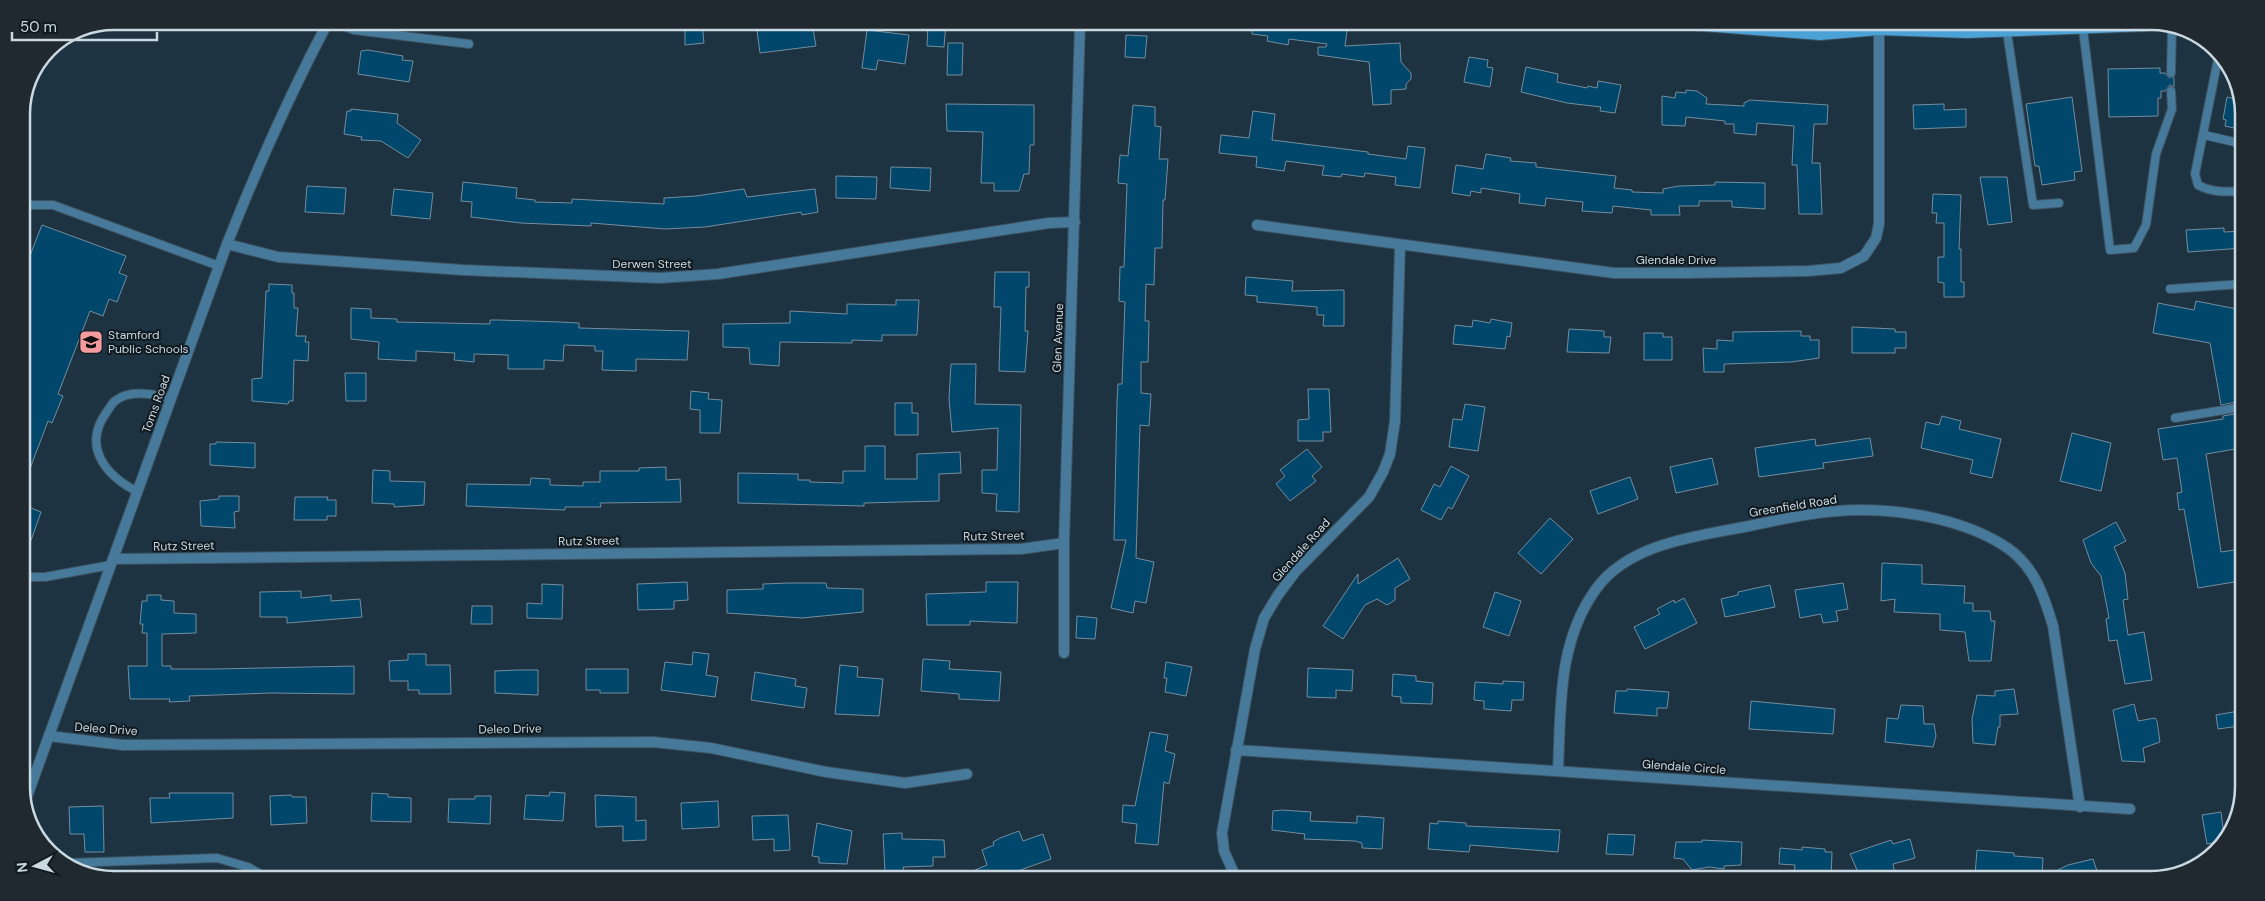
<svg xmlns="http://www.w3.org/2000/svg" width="2265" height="901" viewBox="0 0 2265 901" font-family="'DM Sans',sans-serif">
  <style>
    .building { fill: #00476b; stroke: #748d9e }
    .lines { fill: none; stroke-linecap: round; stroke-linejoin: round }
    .service-casing { stroke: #3c515f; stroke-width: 10 }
    .minor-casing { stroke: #3c515f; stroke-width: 12 }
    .tertiary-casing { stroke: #3c515f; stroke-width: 12 }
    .secondary-casing { stroke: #3c515f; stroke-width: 12 }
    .service { stroke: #46799a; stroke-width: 8 }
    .minor { stroke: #46799a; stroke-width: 10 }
    .tertiary { stroke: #46799a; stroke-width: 10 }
    .secondary { stroke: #4ba2d7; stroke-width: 10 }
    .labels { text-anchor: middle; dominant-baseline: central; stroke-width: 4; stroke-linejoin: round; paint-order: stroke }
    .street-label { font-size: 12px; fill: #cad8e1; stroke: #101a20 }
    .poi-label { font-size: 12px; fill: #cad8e1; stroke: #101a20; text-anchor: start }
    .rim { fill: none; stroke: #cad8e1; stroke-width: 2.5 }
  </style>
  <rect width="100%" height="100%" fill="#1d3342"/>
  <!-- building -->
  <g class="building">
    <polygon points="685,23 702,23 704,43 685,45"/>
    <polygon points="756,23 812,23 816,46 760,53"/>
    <polygon points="928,23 946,23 944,47 927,46"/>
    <polygon points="1253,24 1348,24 1345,46 1400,43 1401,62 1411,73 1411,79 1406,84 1406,89 1391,90 1391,104 1373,105 1369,62 1318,55 1318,47 1326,47 1327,44 1289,39 1288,45 1267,41 1268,36 1252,34"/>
    <polygon points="867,30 909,35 905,64 878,60 876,70 862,68"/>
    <polygon points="1126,35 1147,36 1145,58 1125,57"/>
    <polygon points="948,43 963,43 962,75 947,75"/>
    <polygon points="368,50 403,56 402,60 413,61 409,82 358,74 361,51"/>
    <polygon points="1469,57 1488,60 1487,67 1493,68 1490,87 1464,82"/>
    <polygon points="1526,67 1558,74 1557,82 1587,88 1588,86 1597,88 1598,81 1621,85 1615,113 1600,111 1601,107 1567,103 1521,92"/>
    <polygon points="2160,68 2160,73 2165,73 2169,78 2174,77 2174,87 2170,85 2165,91 2161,91 2161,98 2158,98 2158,116 2109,117 2108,69"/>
    <polygon points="1686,90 1697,91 1707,98 1706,104 1744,106 1744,103 1750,100 1828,105 1827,124 1814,124 1812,163 1820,163 1822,214 1799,214 1797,165 1792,165 1794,126 1757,123 1756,135 1734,133 1734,124 1725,124 1725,121 1686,117 1685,126 1662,125 1662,96 1675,98 1676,92 1686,93"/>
    <polygon points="2072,97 2082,171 2074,172 2075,180 2042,185 2039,166 2035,166 2026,104"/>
    <polygon points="2227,97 2240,100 2244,108 2243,130 2225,126 2226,120 2223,119"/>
    <polygon points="946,104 1034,105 1034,145 1030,145 1029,174 1024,174 1019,191 994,191 994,183 981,183 983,132 947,131"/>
    <polygon points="1944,104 1944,110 1966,109 1966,127 1914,129 1913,105"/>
    <polygon points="1133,105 1155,107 1155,126 1161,127 1159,159 1168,159 1165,200 1163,200 1162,248 1155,248 1154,285 1146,284 1145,321 1149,321 1148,362 1141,362 1141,393 1151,394 1149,426 1140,425 1136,558 1154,562 1146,603 1135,601 1133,613 1111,608 1126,540 1114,540 1117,402 1118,384 1122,384 1125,302 1119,301 1120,267 1124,267 1127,184 1118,183 1120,155 1128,156"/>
    <polygon points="351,109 398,114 397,123 421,140 408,158 381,141 361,140 362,137 344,134 347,111 351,111"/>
    <polygon points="1253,111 1275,114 1272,140 1368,152 1368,154 1406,159 1408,146 1425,148 1420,188 1395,185 1396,177 1365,173 1364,177 1342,174 1341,177 1322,175 1324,166 1286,161 1284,171 1256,167 1257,157 1219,153 1221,135 1249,138"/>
    <polygon points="1486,154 1511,158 1510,161 1536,163 1536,167 1616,176 1614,188 1632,190 1632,192 1663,193 1663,189 1679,186 1715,185 1715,182 1765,183 1765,209 1732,207 1732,201 1699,201 1699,206 1679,206 1680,215 1651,215 1651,210 1613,206 1612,213 1582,211 1583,202 1546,198 1545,206 1519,203 1520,194 1481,188 1481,193 1471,191 1470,196 1452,193 1456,165 1483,169"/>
    <polygon points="891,167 931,168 930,191 890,188"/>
    <polygon points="836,176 877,177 876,199 836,198"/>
    <polygon points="1980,177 2007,177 2012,222 1988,225"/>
    <polygon points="463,182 517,188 516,198 535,200 535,202 572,203 572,199 664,204 664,198 696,196 744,189 747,197 815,189 818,212 802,215 801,212 705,227 665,229 591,223 591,226 521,223 471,217 472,202 461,201"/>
    <polygon points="307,186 346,188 344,214 305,212"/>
    <polygon points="394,189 433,193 430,219 391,215"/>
    <polygon points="1933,194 1961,195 1959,249 1961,249 1961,282 1964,282 1964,297 1944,297 1944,283 1938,282 1938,257 1944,257 1944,223 1936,223 1937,213 1932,213"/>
    <polygon points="42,225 126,256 119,273 127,276 117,302 109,299 103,316 90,311 58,394 63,396 52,423 48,421 23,487 21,261 27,263"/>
    <polygon points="2224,228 2224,232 2243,231 2243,248 2188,252 2186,230"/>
    <polygon points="995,272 1029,272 1029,287 1026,287 1025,331 1028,331 1025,372 999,371 1001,307 994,307"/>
    <polygon points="1246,277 1293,281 1292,291 1344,290 1344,326 1323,326 1324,315 1317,315 1317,307 1257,302 1257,296 1245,295"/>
    <polygon points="269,284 292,285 292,293 294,293 294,308 298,308 296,336 306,336 305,342 309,342 308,361 294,360 293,401 289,401 288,404 252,401 252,379 262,378 266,291 269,291"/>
    <polygon points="896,300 919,300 917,335 882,335 882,341 852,340 852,343 780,342 779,366 750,364 749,348 723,347 723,324 790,323 790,311 847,314 847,304 896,305"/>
    <polygon points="2196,301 2242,310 2242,401 2221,405 2210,343 2153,333 2158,303 2194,310"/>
    <polygon points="351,308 371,309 371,318 397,319 397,322 490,324 490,320 498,320 560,322 579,323 579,328 689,331 687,360 636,359 636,371 602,370 603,351 595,351 595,346 564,345 563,361 544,360 544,369 508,369 508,355 474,354 474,362 454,360 455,353 416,351 416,361 378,359 379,342 351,339"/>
    <polygon points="1491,319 1512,323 1510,337 1507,336 1505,349 1453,344 1455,325 1472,327 1473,320 1490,323"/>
    <polygon points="1852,327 1895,329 1895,332 1906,332 1906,348 1895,348 1895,353 1852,353"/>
    <polygon points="1569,329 1604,331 1604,337 1611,337 1609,353 1567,352"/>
    <polygon points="1801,331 1801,336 1810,336 1810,340 1819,340 1819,358 1791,362 1724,364 1724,372 1704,372 1703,348 1717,349 1717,340 1733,341 1733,332"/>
    <polygon points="1644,333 1663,333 1663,337 1672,337 1672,360 1644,360"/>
    <polygon points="951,364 976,364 975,404 1021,405 1019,512 996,511 997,494 982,493 982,470 997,470 998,428 952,432 949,399"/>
    <polygon points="345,373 366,373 366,401 346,401"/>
    <polygon points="1308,389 1329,389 1331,432 1323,432 1323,441 1298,441 1298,420 1309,419"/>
    <polygon points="691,391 709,393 708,399 722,400 720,433 700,433 700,410 690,409"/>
    <polygon points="895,403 912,403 912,413 918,413 918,435 895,435"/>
    <polygon points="1465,404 1485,407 1478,451 1449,447 1453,419 1462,420"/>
    <polygon points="2241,413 2241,448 2206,454 2221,552 2241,549 2240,581 2198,588 2184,509 2179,510 2177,493 2182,492 2177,458 2163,460 2158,429 2223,419 2223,416"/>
    <polygon points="1942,416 1961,421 1959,429 2001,439 1992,478 1970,473 1973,460 1921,448 1926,422 1939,425"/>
    <polygon points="2072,433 2111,443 2101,491 2060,481"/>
    <polygon points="1870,438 1873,456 1823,463 1824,468 1759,477 1755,448 1815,439 1816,446"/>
    <polygon points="216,442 255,443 255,468 210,465 210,444 216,444"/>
    <polygon points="865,446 885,446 885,479 917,479 917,454 960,452 961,473 939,474 939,501 864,503 864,506 738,503 738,473 798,474 798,480 810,480 810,482 843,483 843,471 865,471"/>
    <polygon points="1307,449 1322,467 1312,476 1316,481 1290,501 1276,484 1285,476 1280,470"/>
    <polygon points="1712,458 1718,484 1676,493 1670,467"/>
    <polygon points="1451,466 1469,476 1452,509 1448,507 1441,520 1421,510 1434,484 1440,487"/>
    <polygon points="666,467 666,480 680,479 681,502 600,503 601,507 565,507 565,510 466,506 467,484 530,485 531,478 550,479 550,485 583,486 583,482 600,482 600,471 639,471 639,468"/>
    <polygon points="373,470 390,471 390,481 425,482 424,505 394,507 394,504 372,503"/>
    <polygon points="1630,477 1638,499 1598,514 1590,491"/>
    <polygon points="219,496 239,496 239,511 234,512 235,528 201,526 200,501 219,499"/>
    <polygon points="295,497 328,497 327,500 336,500 336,516 327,516 327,520 294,520"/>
    <polygon points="21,504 41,512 23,563 21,563"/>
    <polygon points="1550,518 1573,539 1541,574 1518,553"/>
    <polygon points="2116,522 2126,541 2114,547 2125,573 2128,599 2123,600 2128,635 2144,632 2152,680 2125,684 2117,640 2109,641 2106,619 2109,618 2101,576 2091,563 2083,540"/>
    <polygon points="1398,558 1410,579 1395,588 1395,600 1387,605 1377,599 1365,605 1343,639 1323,626 1358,574 1358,584"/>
    <polygon points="1882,563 1922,565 1922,584 1965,586 1964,603 1973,603 1973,611 1990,611 1991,621 1995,621 1991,661 1969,661 1965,632 1940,630 1940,614 1894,612 1895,599 1881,601"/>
    <polygon points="687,582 688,600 674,601 674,609 638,610 637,584"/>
    <polygon points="986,582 1018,582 1017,623 970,621 970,625 927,625 926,594 986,592"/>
    <polygon points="788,583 826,583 827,588 863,589 863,612 802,618 727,613 727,590 763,589 763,584"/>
    <polygon points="1843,583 1848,609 1836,611 1838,621 1823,623 1821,614 1800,618 1795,590"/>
    <polygon points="542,584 563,585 562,619 527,618 527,603 542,604"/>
    <polygon points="1770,585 1775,607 1725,617 1721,599 1738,595 1738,592"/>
    <polygon points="301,591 301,598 331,595 331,601 360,599 362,617 287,623 287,617 260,617 260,592"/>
    <polygon points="1495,592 1521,601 1509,636 1483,627"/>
    <polygon points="147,595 161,595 161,600 174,601 174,613 196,614 196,633 162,634 162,666 171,666 171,669 215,669 354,666 354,694 271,693 189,696 190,701 169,702 170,699 130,699 128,666 147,666 147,633 142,633 143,624 140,624 142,601 147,601"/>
    <polygon points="1684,598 1697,623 1645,649 1634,627 1660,614 1657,609 1674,600 1675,603"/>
    <polygon points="472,606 492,606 492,624 471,624"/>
    <polygon points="1077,616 1097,618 1095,639 1076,638"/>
    <polygon points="693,652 709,654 706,675 718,677 715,697 661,690 665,662 692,665"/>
    <polygon points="408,654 426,654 426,665 450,665 451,694 419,694 419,690 408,690 408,681 390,681 389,661 408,660"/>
    <polygon points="923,659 950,661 949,669 1001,672 999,701 959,699 959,694 921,691"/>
    <polygon points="1166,662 1192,667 1186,696 1165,692 1167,678 1164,678"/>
    <polygon points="840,665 858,667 857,677 883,679 879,716 835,714"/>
    <polygon points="1308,668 1353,670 1352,691 1336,690 1336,698 1307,697"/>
    <polygon points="586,669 628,669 628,693 600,693 600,690 586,690"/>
    <polygon points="517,670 538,670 538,695 495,693 495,671"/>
    <polygon points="755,672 796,679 795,686 807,688 804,708 751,700"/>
    <polygon points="1393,674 1416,676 1416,681 1433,683 1432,704 1401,703 1401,697 1392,696"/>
    <polygon points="1503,681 1524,682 1523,700 1512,700 1511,711 1484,709 1484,701 1474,700 1475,682 1503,684"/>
    <polygon points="1627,689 1669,692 1667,708 1657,708 1657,716 1614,713 1616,691 1627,691"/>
    <polygon points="2014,689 2018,714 2000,715 2000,727 1998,727 1995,745 1973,743 1972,719 1977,695 1995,696 1995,691"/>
    <polygon points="1751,701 1835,709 1833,734 1749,729"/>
    <polygon points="2134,704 2138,721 2155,718 2157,721 2160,742 2143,748 2145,762 2122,761 2113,710"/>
    <polygon points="1901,705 1923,706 1924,724 1934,724 1936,736 1933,747 1885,742 1887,718 1898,719"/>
    <polygon points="2239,711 2239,726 2218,729 2216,715"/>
    <polygon points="1150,732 1168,735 1165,751 1175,754 1169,784 1164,782 1158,845 1135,843 1137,824 1122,822 1123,805 1135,806"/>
    <polygon points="550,792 565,793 563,821 524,819 526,795 549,796"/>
    <polygon points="169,793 233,793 233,818 151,823 150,798 170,798"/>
    <polygon points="372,793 388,794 388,797 411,798 411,822 371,821"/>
    <polygon points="291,795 292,797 306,797 307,823 271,825 270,796"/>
    <polygon points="595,795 636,797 636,821 646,820 646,840 623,841 623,826 596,827"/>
    <polygon points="475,796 491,796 490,824 448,822 449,799 475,799"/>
    <polygon points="718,801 719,827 682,829 681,803"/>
    <polygon points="103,806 104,852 85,852 84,834 70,834 69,807"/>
    <polygon points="1282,810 1311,812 1310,821 1357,823 1357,816 1384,818 1382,849 1362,848 1362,843 1355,841 1304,839 1305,834 1272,830 1273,811"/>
    <polygon points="2221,812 2224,836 2220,842 2207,844 2202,815"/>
    <polygon points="788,815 790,850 774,851 774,839 753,840 752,816"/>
    <polygon points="1438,821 1466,823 1466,826 1560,830 1558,852 1470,845 1469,852 1428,849 1430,823 1438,824"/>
    <polygon points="817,823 852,831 847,864 819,863 819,857 812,856"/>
    <polygon points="1019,831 1023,841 1043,834 1051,859 1001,877 959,877 987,865 982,850 994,845 993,842 1000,838"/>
    <polygon points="902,833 902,839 944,840 945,857 933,857 933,866 903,867 904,871 885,872 883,834"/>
    <polygon points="1608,834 1635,835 1633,855 1606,854"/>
    <polygon points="1910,839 1915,858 1893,864 1896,879 1861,879 1850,854 1891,840 1893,844"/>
    <polygon points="1702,840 1742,842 1741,865 1724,866 1724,869 1709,867 1692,870 1683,859 1674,858 1676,842 1702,842"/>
    <polygon points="1802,847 1825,849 1825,852 1832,852 1831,878 1794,875 1795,865 1779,864 1780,848 1802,850"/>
    <polygon points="1977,850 2014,853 2014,856 2043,858 2042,878 2068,865 2093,859 2100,880 2038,879 2014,877 2013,879 1992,879 1992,876 1975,875"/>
  </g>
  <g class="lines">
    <!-- service casing -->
    <g class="service-casing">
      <g id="service">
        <polyline points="333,22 354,30 469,44"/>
        <polyline points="2083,29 2110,250 2134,248 2146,225 2156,154 2172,109 2171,91"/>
        <polyline points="2007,32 2033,205 2059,203"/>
        <path d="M2219,54L2195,174L2198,185C2213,193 2227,192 2243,191"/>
        <polyline points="2171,73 2172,26"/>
        <polyline points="2204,135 2243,144"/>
        <polyline points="21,205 53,205 219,266"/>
        <polyline points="2170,289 2242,284"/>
        <polyline points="2175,418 2242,407"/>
        <path d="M138,492C106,476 82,447 106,413C109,409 112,403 115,401C130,388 155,395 172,398"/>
        <polyline points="21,577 45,577 111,565"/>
        <polyline points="68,863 217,858 248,867 262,875"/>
      </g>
    </g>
    <!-- minor casing -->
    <g class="minor-casing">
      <g id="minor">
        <polyline points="1257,225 1614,273 1689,273 1808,271 1841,268 1864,256 1876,238 1879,224 1879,30"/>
        <polyline points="227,244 278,257 463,270 660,278 718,274 1049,223 1075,222"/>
        <polyline points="113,559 1021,549 1064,543"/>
        <polyline points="1064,653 1064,543 1080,24"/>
        <polyline points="49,736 123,745 653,742 711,748 826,772 905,783 967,774"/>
        <polyline points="1236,750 2130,809"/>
        <path d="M1558,771C1561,708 1557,643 1596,589C1629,543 1698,536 1749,526C1786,518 1823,510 1861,510C1909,510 1969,521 2009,549C2035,568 2044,596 2053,626L2080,807"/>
        <polyline points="1236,878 1224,851 1222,833 1255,649 1264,618 1278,595 1296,571 1369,497 1383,472 1390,454 1395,421 1400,246"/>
      </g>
    </g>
    <!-- tertiary casing -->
    <g class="tertiary-casing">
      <path id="tertiary" d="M25,802L227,244C257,168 290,94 328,22"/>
    </g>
    <!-- secondary casing -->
    <g class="secondary-casing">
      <polyline id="secondary" points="1691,25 1820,35 1879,30 1967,33 2147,26"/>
    </g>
    <!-- service -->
    <use href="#service" class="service"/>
    <!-- minor -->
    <use href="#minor" class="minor"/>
    <!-- tertiary -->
    <use href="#tertiary" class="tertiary"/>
    <!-- secondary -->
    <use href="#secondary" class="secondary"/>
  </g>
  <!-- icons -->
  <defs>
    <g id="school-square" transform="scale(1.25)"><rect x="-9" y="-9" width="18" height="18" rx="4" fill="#f59b9e" stroke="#101a20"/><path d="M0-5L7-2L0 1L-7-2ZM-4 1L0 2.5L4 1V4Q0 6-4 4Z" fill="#111"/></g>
  </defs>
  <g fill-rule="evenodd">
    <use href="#school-square" x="91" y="342"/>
  </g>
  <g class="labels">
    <!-- street labels -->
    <g class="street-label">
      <text x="1676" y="260">Glendale Drive</text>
      <text x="652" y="264">Derwen Street</text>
      <text transform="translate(1058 338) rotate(-88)">Glen Avenue</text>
      <text transform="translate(156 404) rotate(-70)">Toms Road</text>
      <text transform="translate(1793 506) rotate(-9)">Greenfield Road</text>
      <text transform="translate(994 536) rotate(-1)">Rutz Street</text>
      <text transform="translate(589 541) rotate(-1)">Rutz Street</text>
      <text transform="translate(184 546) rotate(-1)">Rutz Street</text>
      <text transform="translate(1301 550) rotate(-48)">Glendale Road</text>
      <text transform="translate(106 729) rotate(4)">Deleo Drive</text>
      <text transform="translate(510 729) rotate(-1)">Deleo Drive</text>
      <text transform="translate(1684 767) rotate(4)">Glendale Circle</text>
    </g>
    <!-- poi labels -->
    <g class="poi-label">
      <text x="108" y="335">Stamford<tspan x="108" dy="14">Public Schools</tspan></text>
    </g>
  </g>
  <!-- crop -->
  <path d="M0 0H2265V901H0ZM114 30H2151A84 84 0 0 1 2235 114V787A84 84 0 0 1 2151 871H114A84 84 0 0 1 30 787V114A84 84 0 0 1 114 30Z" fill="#1f292f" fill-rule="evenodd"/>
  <path class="rim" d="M114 30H2151A84 84 0 0 1 2235 114V787A84 84 0 0 1 2151 871H114A84 84 0 0 1 30 787V114A84 84 0 0 1 114 30Z"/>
  <!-- north arrow -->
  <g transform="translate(35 866) rotate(264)" stroke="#101a20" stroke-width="4" paint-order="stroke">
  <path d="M0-4L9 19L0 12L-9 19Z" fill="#cad8e1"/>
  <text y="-8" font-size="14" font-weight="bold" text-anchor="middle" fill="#cad8e1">N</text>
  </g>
  <!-- scale -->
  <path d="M12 32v8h145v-8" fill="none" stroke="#cad8e1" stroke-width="2.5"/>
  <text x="20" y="32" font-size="15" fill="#cad8e1" stroke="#101a20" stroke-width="4" paint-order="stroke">50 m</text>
</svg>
